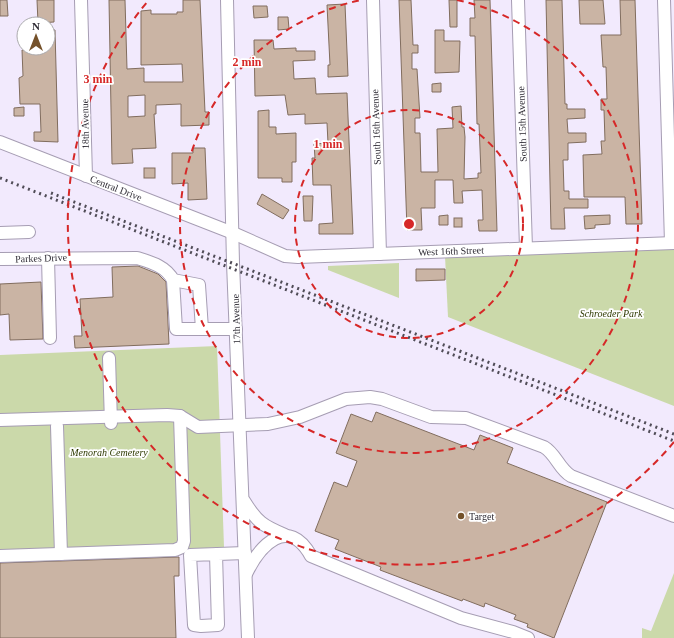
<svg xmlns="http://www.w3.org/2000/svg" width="674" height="638" viewBox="0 0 674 638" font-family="'Times New Roman',serif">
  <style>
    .green { fill: #cbd9aa }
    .building { fill: #cab4a4; stroke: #816d5e; fill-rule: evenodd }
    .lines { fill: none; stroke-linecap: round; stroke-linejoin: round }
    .minor-casing { stroke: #a69db3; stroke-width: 14 }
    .minor { stroke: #fff; stroke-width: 12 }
    .rail { stroke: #504c57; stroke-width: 3; stroke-dasharray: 2 4; stroke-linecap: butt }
    .ring { fill: none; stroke: #d62828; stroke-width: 2; stroke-dasharray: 7 5 }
    .poi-dot { fill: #74512a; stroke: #fff; stroke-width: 1.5 }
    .labels { text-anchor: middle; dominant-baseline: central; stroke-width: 3.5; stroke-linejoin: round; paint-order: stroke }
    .street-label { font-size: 10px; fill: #2f2c35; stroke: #fff }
    .park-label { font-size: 10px; font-style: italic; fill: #2e3a00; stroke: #fff }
    .poi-label { font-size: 10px; fill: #2f2c35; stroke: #fff; text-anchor: start }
    .centre { fill: #d62828; stroke: #fff; stroke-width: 2 }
    .ring-label { font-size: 12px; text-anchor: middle; font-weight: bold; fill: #d62828; stroke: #fff; stroke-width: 3.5; stroke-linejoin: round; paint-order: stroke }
  </style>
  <rect width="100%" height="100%" fill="#f2eafd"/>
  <!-- green -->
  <g class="green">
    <polygon points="674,249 674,406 448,317 445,256"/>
    <polygon points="399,263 399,298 328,270 328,266"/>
    <polygon points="217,346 224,547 0,560 0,355"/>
    <polygon points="674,573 674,638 642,638 642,628 651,631"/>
  </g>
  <!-- building -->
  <g class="building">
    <polygon points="0,0 7,0 8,16 0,16"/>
    <polygon points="37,0 54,0 54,22 38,23"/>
    <path d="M109,0H125L127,69L144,68V82H183L182,64L141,65V11L151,10V14H177V12H183V0H200L205,112H209V125L181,126V104L156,105V114H154L156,148L132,149L133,163L112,164ZM145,95V116L128,117V96Z"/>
    <polygon points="399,0 411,0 413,45 418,45 418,53 412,53 412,69 417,69 420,118 415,118 415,133 420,133 421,172 438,172 437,129 453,128 452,107 461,106 462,127 464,127 465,137 464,179 478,178 478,173 481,173 479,124 477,124 475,36 470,36 470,18 475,18 474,0 490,0 497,231 479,231 478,220 483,220 482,190 462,191 463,203 454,203 453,180 435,180 435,208 421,208 422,230 407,230"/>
    <polygon points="449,0 457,0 457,27 450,27"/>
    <polygon points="546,0 562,0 565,104 567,104 567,109 585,109 585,118 567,119 568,133 586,133 586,142 568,143 568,160 563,160 564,191 569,191 569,199 588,199 588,208 564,208 565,229 551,229"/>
    <polygon points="579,0 603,0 605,24 580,24"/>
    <polygon points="620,0 635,0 642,224 626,224 625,197 584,197 583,155 602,154 601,141 605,141 604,110 601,110 601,99 607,99 606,67 603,67 601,35 621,35"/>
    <polygon points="345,4 348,76 328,77 328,65 330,65 327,5"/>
    <polygon points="253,6 267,6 268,17 254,18"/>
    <polygon points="278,17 288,17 289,29 278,30"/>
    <polygon points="48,30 55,30 58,142 34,141 34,132 41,132 40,104 20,104 19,78 23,76 22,50 48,49"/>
    <polygon points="435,30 444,30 444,41 460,41 459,72 435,73"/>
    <polygon points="254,40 273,40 274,49 296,48 296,51 315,51 315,60 293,61 294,79 315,78 316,94 347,93 353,234 319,234 319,224 333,223 331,185 313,185 312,158 315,158 314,144 328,143 327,123 305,124 305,114 288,115 285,95 255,96"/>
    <polygon points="441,83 441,92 432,92 432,84"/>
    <polygon points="24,107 24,116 14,116 14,108"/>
    <polygon points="269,110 269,127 276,127 276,134 296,133 296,162 292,162 292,182 282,182 282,178 258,178 258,111"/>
    <polygon points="193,148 205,148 207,199 188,200 188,183 172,184 172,153 193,153"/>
    <rect x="144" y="168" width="11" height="10"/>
    <polygon points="262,194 289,210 283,219 257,204"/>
    <polygon points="303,196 313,196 312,221 304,221"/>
    <polygon points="448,215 448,225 439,225 439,216"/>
    <polygon points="610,215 610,224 595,225 595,228 585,229 584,216"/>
    <rect x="454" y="218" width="8" height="9"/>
    <polygon points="138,266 158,274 166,282 169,344 75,348 74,336 82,336 80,299 113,297 112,267"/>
    <polygon points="416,269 445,269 445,280 416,281"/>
    <polygon points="41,282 43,339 10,340 9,314 0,315 0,284"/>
    <polygon points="376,412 474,450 480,435 513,448 507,463 607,502 554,638 527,627 528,624 514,619 516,615 485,603 484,607 463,599 462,601 380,570 381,567 335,549 339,540 315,531 334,482 347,487 357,461 336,453 351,414 372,422"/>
    <polygon points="179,557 179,576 174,576 176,638 0,638 0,563"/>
  </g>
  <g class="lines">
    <!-- minor casing -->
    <g class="minor-casing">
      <g id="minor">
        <polyline points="81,0 86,176"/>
        <polyline points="227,0 233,263 248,638"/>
        <polyline points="373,0 380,254"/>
        <polyline points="518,0 526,248"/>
        <polyline points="664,0 671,243"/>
        <polyline points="0,142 233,233 285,256 298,257 674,243"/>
        <polyline points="0,233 29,232"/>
        <polyline points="48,258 50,338"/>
        <path d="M0,259L137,258C150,262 166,266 173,280L176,329H236"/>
        <polyline points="173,280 199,285 202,329"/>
        <polyline points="109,358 111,423"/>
        <path d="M0,420L167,415L180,416L198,427L268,424L300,417L346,399L370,397L382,399L431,417L466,418L544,447C556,454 559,469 571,476L674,516"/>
        <polyline points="57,426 61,554"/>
        <path d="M244,501C257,522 263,526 285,535"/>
        <polyline points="216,554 218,625 201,626 194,625 190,555 245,553"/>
        <polyline points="0,556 175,550 182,547 184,541 180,416"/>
        <path d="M246,574C260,545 288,515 311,556L461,618L513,632L528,638"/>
      </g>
    </g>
    <!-- minor -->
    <use href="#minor" class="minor"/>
    <!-- rail -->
    <g class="rail">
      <polyline points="0,178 674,441"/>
      <polyline points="51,193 674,434"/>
    </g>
  </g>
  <!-- distance rings -->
  <g class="ring">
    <circle cx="409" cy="224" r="114"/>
    <path d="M457 0A229 229 0 1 1 361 0"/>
    <path d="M674 442A343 343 0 1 1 148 1"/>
  </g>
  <!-- markers -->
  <circle class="poi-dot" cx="461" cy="516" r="4"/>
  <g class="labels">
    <!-- street labels -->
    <g class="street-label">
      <text transform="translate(85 124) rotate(-91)">18th Avenue</text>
      <text transform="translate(522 124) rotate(-92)">South 15th Avenue</text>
      <text transform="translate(376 127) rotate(-92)">South 16th Avenue</text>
      <text transform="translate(116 188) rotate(21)">Central Drive</text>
      <text transform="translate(451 251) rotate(-2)">West 16th Street</text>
      <text transform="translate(41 258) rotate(-2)">Parkes Drive</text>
      <text transform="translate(236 319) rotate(-92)">17th Avenue</text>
    </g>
    <!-- park labels -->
    <g class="park-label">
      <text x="611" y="313">Schroeder Park</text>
      <text x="109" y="452">Menorah Cemetery</text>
    </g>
    <!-- poi labels -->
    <g class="poi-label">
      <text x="469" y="516">Target</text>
    </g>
  </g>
  <circle cx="409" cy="224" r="6" class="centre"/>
  <g class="ring-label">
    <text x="247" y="66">2 min</text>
    <text x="98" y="83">3 min</text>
    <text x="328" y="148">1 min</text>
  </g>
  <!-- north arrow -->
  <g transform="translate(36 36)"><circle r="19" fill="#ffffff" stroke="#acabae"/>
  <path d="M0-3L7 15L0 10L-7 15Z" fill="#74512a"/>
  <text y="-6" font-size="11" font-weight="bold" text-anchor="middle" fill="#2f2c35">N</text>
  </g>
</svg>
